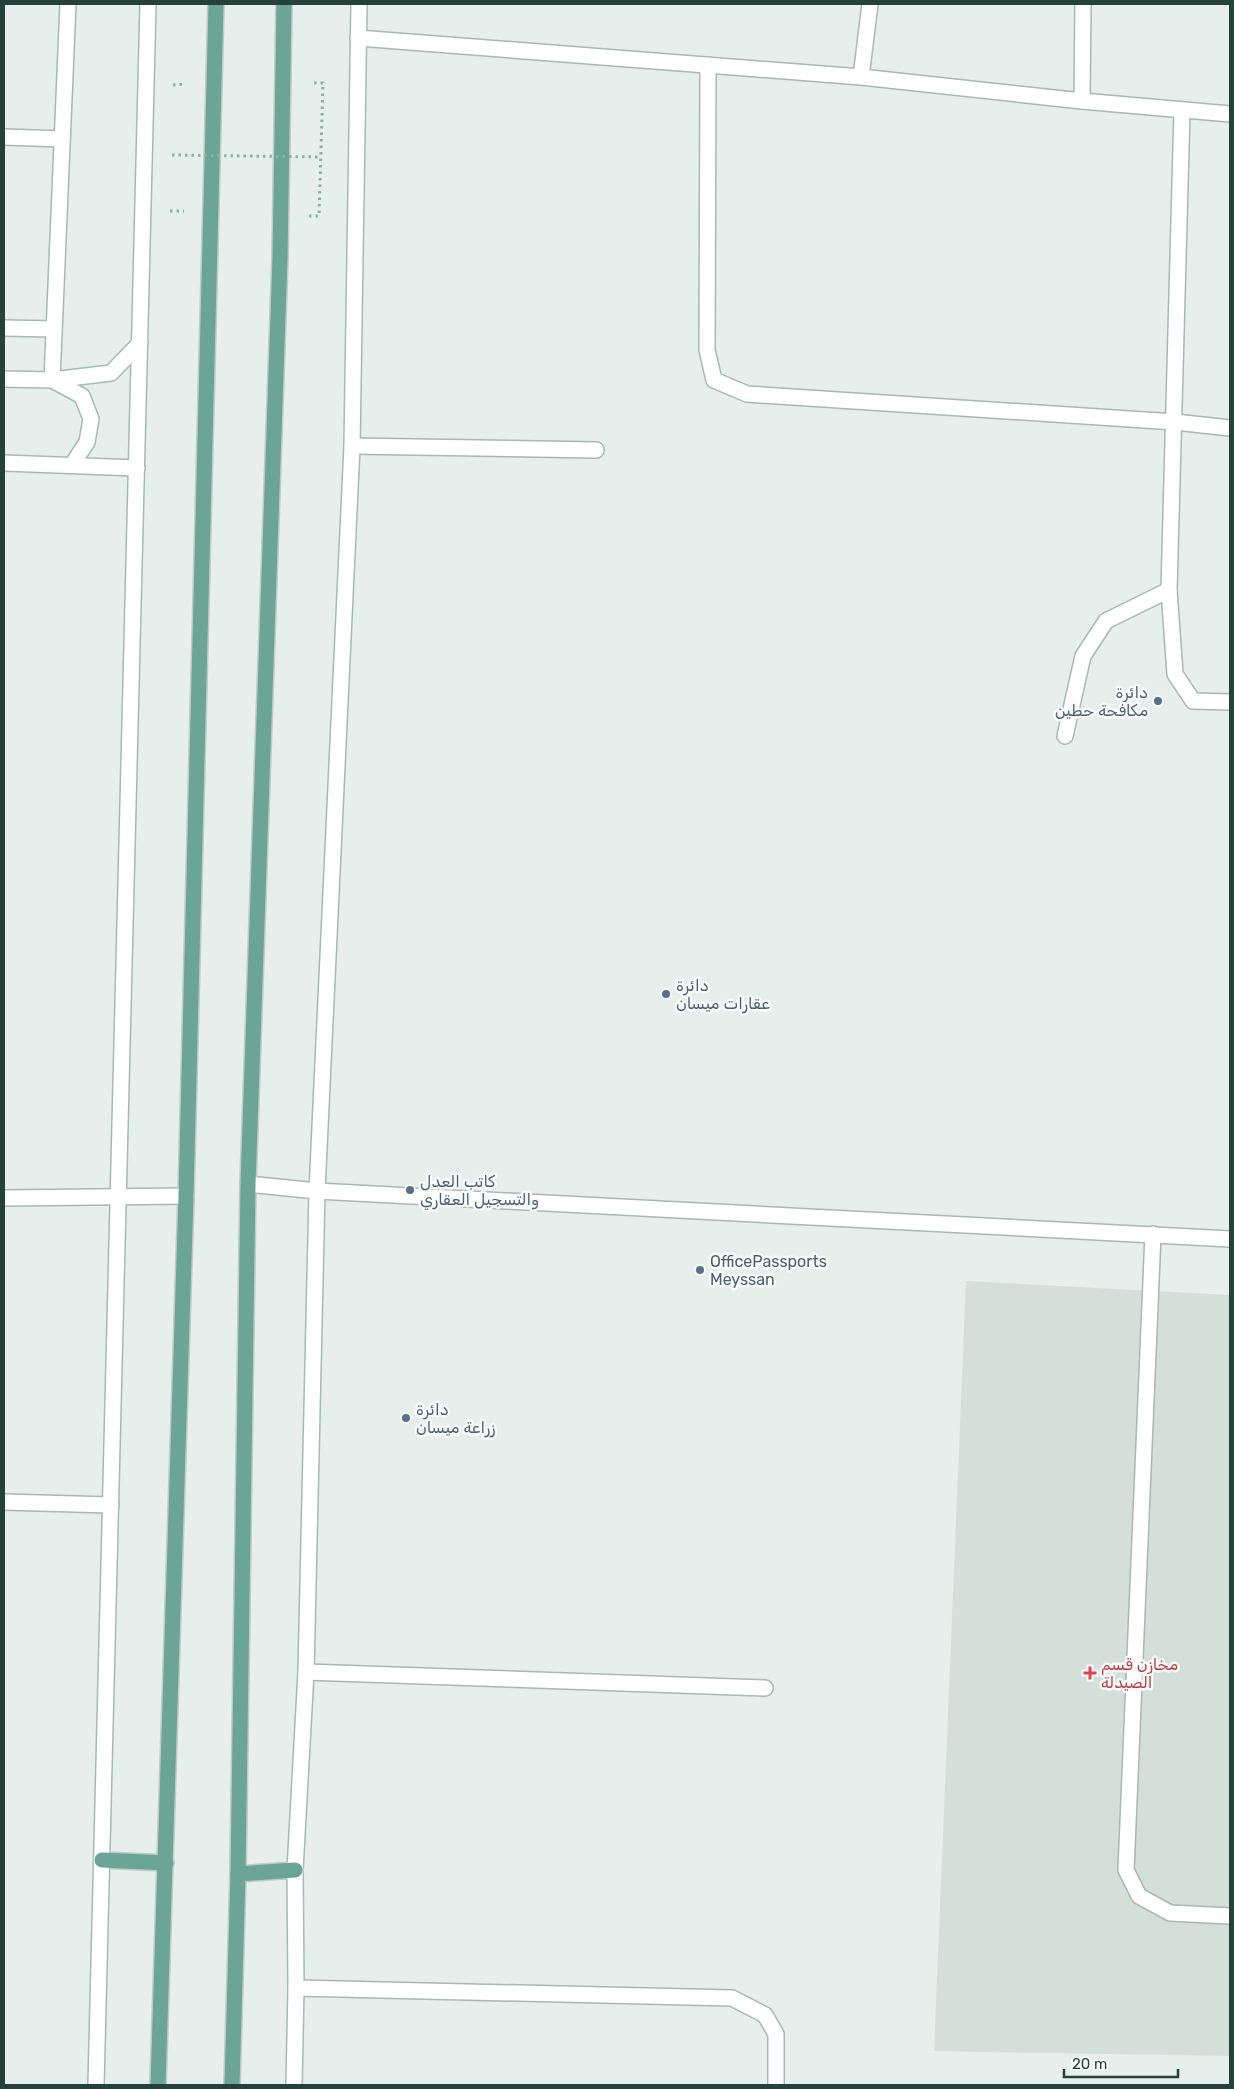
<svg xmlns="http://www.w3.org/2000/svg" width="1234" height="2089" viewBox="0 0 1234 2089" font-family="Rubik,'Noto Naskh Arabic',sans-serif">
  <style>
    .built { fill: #d4dfda }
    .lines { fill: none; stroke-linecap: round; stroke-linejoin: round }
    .lane-casing { stroke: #a8b8b2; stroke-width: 18 }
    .street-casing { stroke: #a8b8b2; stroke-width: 18 }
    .secondary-casing { stroke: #a4bbb3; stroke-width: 18 }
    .primary-casing { stroke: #c2cac8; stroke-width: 18 }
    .path { stroke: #86b3a5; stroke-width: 3; stroke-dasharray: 2.5 4; stroke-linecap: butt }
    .lane { stroke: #fff; stroke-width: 15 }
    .street { stroke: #fff; stroke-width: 15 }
    .secondary { stroke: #fff; stroke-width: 15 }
    .primary { stroke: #6aa596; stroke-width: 15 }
    .path-bridge { stroke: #86b3a5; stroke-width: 3; stroke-dasharray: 2.5 4; stroke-linecap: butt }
    .service-dot { fill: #5c6f8a; stroke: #f7fbf9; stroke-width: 2 }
    .health-dot { fill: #e0444e; stroke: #f7fbf9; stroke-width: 2 }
    .labels { text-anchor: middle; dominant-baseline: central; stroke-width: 5; stroke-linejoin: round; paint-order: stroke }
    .service-label { font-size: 16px; fill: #4e5e75; stroke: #f7fbf9; text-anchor: start }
    .health-label { font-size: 16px; fill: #be3a42; stroke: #f7fbf9; text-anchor: start }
  </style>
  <rect width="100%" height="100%" fill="#e6efeb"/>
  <!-- built -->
  <polygon class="built" points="966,1281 1230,1295 1230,2056 934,2051"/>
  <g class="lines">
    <!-- lane casing -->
    <g class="lane-casing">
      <g id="lane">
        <polyline points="708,65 707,350 714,380 747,394 1175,422"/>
        <polyline points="861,77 870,4"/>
        <polyline points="352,446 596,450"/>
        <polyline points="1065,736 1083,656 1106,621 1169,590"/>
        <polyline points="1153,1234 1126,1870 1139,1896 1170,1913 1230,1916"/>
        <polyline points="306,1672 765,1688"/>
        <polyline points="296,1988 732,1998 765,2015 776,2034 776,2085"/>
      </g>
    </g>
    <!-- street casing -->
    <g class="street-casing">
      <g id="street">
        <polyline points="358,38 861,77 1082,101 1230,114"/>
        <polyline points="1082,101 1083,4"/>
        <polyline points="1182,111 1169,590 1175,674 1193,701 1230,702"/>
        <polyline points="4,137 62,139"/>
        <polyline points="4,328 54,329"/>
        <polyline points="1175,422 1230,428"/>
        <polyline points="248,1184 317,1191 1230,1239"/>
        <polyline points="4,1198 186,1196"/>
        <polyline points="4,1502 111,1505"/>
      </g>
    </g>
    <!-- secondary casing -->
    <g class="secondary-casing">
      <g id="secondary">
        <polyline points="68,4 52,380 82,396 91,419 87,442 72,465"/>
        <polyline points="4,379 52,380 111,373 140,343"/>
        <polyline points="4,463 137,468"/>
        <polyline points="96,2085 148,4"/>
        <polyline points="294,2085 296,1988 295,1870 306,1672 317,1191 352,446 359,4"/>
      </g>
    </g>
    <!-- primary casing -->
    <g class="primary-casing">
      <g id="primary">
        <polyline points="102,1860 166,1863"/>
        <polyline points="238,1874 295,1870"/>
        <polyline points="158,2085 186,1196 216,4"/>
        <polyline points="232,2085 238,1874 248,1184 280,258 284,4"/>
      </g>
    </g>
    <!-- path -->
    <g class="path">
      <polyline points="173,85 186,84"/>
      <polyline points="170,211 184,211"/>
      <polyline points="309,216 319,216 323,83 310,83"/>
    </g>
    <!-- lane -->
    <use href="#lane" class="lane"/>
    <!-- street -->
    <use href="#street" class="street"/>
    <!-- secondary -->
    <use href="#secondary" class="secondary"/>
    <!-- primary -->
    <use href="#primary" class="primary"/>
    <!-- path-bridge -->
    <polyline class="path-bridge" points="172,155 321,157"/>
  </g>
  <!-- markers -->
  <g class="service-dot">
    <circle cx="1158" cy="701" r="5"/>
    <circle cx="666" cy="994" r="5"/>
    <circle cx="410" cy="1190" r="5"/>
    <circle cx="700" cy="1270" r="5"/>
    <circle cx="406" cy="1418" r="5"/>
  </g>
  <path class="health-dot" d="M1087.5 1665.5h5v5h5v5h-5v5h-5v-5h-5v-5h5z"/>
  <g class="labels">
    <!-- service labels -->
    <g class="service-label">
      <text x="1148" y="692" text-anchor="end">دائرة<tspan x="1148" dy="18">مكافحة حطين</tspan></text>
      <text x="676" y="985">دائرة<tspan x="676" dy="18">عقارات ميسان</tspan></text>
      <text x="420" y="1181">كاتب العدل<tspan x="420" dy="18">والتسجيل العقاري</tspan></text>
      <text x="710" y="1261">OfficePassports<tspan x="710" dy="18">Meyssan</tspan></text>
      <text x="416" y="1409">دائرة<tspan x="416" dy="18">زراعة ميسان</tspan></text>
    </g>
    <!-- health labels -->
    <g class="health-label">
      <text x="1101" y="1664">مخازن قسم<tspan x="1101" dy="18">الصيدلة</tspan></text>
    </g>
  </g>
  <!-- border -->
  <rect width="1234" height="2089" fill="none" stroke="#24423a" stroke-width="10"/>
  <!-- scale -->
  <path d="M1064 2069v8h114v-8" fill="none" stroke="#24423a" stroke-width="2.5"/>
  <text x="1072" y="2069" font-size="15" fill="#24423a" stroke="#f7fbf9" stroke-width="4" paint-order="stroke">20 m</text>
</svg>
